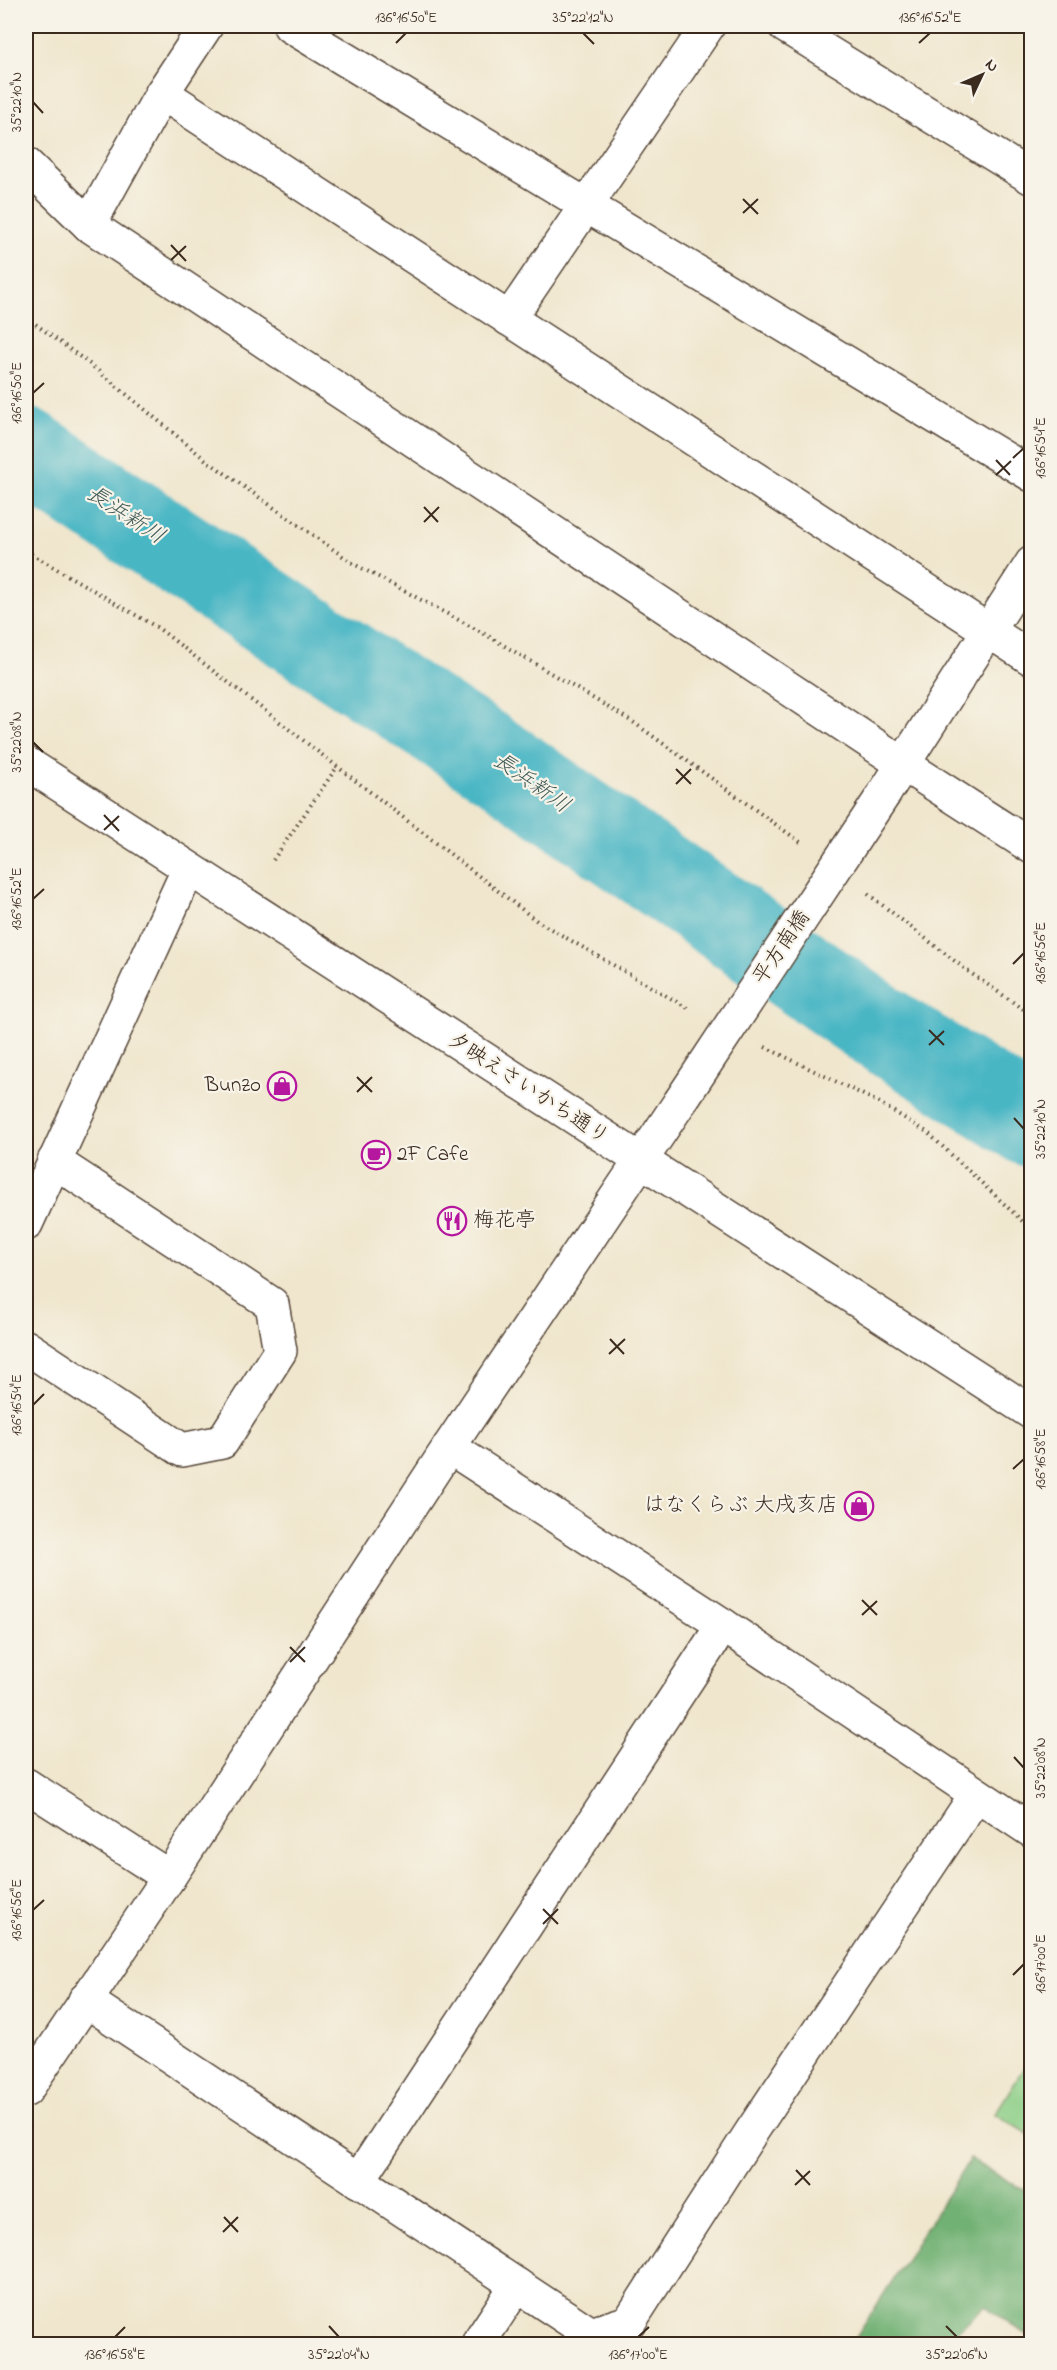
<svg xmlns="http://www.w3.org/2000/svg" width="1057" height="2370" viewBox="0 0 1057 2370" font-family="'Indie Flower','Klee One',sans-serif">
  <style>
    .green { fill: #8cce86; stroke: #647c52; stroke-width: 1.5 }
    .forest { fill: #71b173; stroke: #566e48; stroke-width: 1.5 }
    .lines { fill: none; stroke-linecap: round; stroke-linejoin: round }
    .river { stroke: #49b6c4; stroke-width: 87 }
    .street-casing { stroke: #564638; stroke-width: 36 }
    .secondary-casing { stroke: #564638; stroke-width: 36 }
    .path { stroke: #564638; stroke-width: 4; stroke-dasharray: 1.5 4.5; stroke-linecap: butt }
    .street { stroke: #fff; stroke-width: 33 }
    .secondary { stroke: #fff; stroke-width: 33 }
    .secondary-bridge-casing { stroke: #564638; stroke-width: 36; stroke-linecap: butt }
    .secondary-bridge { stroke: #fff; stroke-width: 33 }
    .ticks { fill: none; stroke: #3b2a1e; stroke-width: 2 }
    .labels { text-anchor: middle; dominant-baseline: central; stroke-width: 4.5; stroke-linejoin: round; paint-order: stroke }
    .street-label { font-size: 21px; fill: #3b2a1e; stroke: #f7f3e8 }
    .poi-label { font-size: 21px; fill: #3b2a1e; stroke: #f7f3e8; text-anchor: end }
    .water-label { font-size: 22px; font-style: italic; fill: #405b58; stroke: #f7f3e8 }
    .neatline { fill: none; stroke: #3b2a1e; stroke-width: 2 }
    .ticks-label { font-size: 15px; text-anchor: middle; fill: #3b2a1e }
  </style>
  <rect width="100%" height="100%" fill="#f7f3e8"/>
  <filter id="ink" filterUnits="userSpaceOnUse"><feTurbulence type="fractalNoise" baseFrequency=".0167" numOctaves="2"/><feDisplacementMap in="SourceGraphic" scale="12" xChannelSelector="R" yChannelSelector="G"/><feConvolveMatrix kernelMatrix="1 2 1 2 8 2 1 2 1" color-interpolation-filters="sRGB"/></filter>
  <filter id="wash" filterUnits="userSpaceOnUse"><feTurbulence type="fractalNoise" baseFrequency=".008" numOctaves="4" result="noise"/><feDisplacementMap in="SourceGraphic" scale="24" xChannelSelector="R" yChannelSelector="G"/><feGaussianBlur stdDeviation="1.35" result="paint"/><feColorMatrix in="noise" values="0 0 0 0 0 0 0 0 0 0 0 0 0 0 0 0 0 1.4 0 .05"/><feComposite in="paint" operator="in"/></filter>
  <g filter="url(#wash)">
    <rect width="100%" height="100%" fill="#f0e6cd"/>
    <!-- green -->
    <polygon class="green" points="1031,2056 1031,2136 995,2114"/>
    <!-- forest -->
    <polygon class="forest" points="970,2159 1031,2194 1031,2338 985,2306 943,2344 852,2344"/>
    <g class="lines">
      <!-- river -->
      <polyline class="river" points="26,451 283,622 509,769 888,1033 1032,1124"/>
    </g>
  </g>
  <g filter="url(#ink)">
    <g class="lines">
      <!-- street casing -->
      <g class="street-casing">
        <g id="street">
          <polyline points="290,26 1032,475"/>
          <polyline points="785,26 1032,178"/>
          <polyline points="162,93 1032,659"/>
          <polyline points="26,164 89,225 903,764 1032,847"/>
          <polyline points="89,225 162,93 206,26"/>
          <polyline points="509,319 708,26"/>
          <polyline points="26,1224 188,870"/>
          <polyline points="26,1347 182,1450 222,1442 280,1351 272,1304 54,1161"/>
          <polyline points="449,1447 723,1625 1032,1831"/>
          <polyline points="26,1785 169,1877"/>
          <polyline points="85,2000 591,2334 629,2322 750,2134 976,1795"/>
          <polyline points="358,2181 723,1625"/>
          <polyline points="478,2344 517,2285"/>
        </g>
      </g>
      <!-- secondary casing -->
      <g class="secondary-casing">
        <g id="secondary">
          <polyline points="26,763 1032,1413"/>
          <polyline points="884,794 1032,563"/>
          <polyline points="26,2090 169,1877 449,1447 680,1102"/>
        </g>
      </g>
      <!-- path -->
      <g class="path">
        <polyline points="26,317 91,365 206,460 354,564 483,633 633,722 803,844"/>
        <polyline points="26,551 158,628 537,921 691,1010"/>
        <polyline points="273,860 337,767"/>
        <polyline points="868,894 969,972 1032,1015"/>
        <polyline points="765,1047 878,1102 927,1132 1032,1230"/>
      </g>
      <!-- street -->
      <use href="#street" class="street"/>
      <!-- secondary -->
      <use href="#secondary" class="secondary"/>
      <!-- secondary-bridge casing -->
      <g class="secondary-bridge-casing">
        <polyline id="secondary-bridge" points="680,1102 884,794"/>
      </g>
      <!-- secondary-bridge -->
      <use href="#secondary-bridge" class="secondary-bridge"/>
    </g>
  </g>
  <!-- ticks -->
  <path class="ticks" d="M583,33L594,44M396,43L406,33M919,43L930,33M33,102L43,113M743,199L758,214M743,213L758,199M171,245L186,261M171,260L186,246M33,393L44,383M1013,458L1024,448M996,460L1010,475M996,475L1011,461M424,507L438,522M424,522L439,507M33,742L43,752M676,769L691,784M676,784L691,769M104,815L119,831M104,830L119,816M33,899L44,889M1013,964L1024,953M929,1030L944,1045M929,1045L944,1031M357,1077L372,1092M357,1092L372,1077M1014,1118L1024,1129M610,1339L624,1354M609,1354L625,1339M33,1405L44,1394M1013,1469L1024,1459M862,1600L877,1615M862,1615L877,1601M290,1647L305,1662M290,1662L305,1647M1014,1757L1024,1768M543,1909L558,1924M33,1910L44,1900M543,1924L558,1909M1013,1975L1024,1964M796,2170L810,2185M795,2185L810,2171M224,2217L238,2232M223,2232L238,2217M329,2326L339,2337M946,2326L957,2337M115,2337L125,2327M638,2337L649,2327"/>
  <!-- icons -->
  <defs>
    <g id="shop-ring" transform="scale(1.5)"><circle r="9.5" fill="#f7f3e8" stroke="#b5179e" stroke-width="1.5"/><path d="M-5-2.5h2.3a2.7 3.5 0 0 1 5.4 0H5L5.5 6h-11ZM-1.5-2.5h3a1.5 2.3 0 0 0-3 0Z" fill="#b5179e"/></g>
    <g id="cafe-ring" transform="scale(1.5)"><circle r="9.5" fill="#f7f3e8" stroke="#b5179e" stroke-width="1.5"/><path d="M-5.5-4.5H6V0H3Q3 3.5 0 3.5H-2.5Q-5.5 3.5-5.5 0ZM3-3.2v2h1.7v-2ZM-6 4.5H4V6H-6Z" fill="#b5179e"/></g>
    <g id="restaurant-ring" transform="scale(1.5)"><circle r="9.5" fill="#f7f3e8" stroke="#b5179e" stroke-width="1.5"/><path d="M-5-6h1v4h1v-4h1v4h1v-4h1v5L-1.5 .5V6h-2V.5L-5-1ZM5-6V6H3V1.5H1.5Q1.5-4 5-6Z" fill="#b5179e"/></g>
  </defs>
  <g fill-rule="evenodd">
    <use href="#shop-ring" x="282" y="1086"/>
    <use href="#cafe-ring" x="376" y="1155"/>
    <use href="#restaurant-ring" x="452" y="1221"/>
    <use href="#shop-ring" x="859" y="1506"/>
  </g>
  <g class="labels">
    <!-- street labels -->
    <g class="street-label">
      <text transform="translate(782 948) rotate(-56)">平方南橋</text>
      <text transform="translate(528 1089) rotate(33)">夕映えさいかち通り</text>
    </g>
    <!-- poi labels -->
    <g class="poi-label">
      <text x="261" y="1086">Bunzo</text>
      <text x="397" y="1155" text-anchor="start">2F Cafe</text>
      <text x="473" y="1221" text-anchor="start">梅花亭</text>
      <text x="838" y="1506">はなくらぶ 大戌亥店</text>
    </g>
    <!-- water labels -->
    <g class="water-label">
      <text transform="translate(125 516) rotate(33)">長浜新川</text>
      <text transform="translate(531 784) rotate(35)">長浜新川</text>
    </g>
  </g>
  <!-- margin -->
  <rect width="1057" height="2370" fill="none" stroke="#f7f3e8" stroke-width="66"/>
  <!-- north arrow -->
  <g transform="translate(982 75) rotate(46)" stroke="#f7f3e8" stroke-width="4.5" paint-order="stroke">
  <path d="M0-4.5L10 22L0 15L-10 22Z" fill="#3b2a1e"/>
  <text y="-9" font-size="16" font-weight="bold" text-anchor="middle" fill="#3b2a1e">N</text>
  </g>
  <rect x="33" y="33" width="991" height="2304" class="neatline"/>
  <g class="ticks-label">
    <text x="406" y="22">136°16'50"E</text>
    <text x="583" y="22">35°22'12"N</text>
    <text x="930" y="22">136°16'52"E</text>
    <text transform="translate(16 102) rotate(-90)" y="5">35°22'10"N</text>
    <text transform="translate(16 393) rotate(-90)" y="5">136°16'50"E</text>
    <text transform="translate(1040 448) rotate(-90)" y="5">136°16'54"E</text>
    <text transform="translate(16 742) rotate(-90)" y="5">35°22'08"N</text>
    <text transform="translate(16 899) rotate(-90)" y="5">136°16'52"E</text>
    <text transform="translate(1040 953) rotate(-90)" y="5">136°16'56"E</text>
    <text transform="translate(1040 1129) rotate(-90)" y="5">35°22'10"N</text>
    <text transform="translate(16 1405) rotate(-90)" y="5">136°16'54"E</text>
    <text transform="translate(1040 1459) rotate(-90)" y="5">136°16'58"E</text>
    <text transform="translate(1040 1768) rotate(-90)" y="5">35°22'08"N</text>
    <text transform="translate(16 1910) rotate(-90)" y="5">136°16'56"E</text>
    <text transform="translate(1040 1964) rotate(-90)" y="5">136°17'00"E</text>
    <text x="115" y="2359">136°16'58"E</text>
    <text x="339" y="2359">35°22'04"N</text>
    <text x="638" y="2359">136°17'00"E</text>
    <text x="957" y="2359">35°22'06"N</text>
  </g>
</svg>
